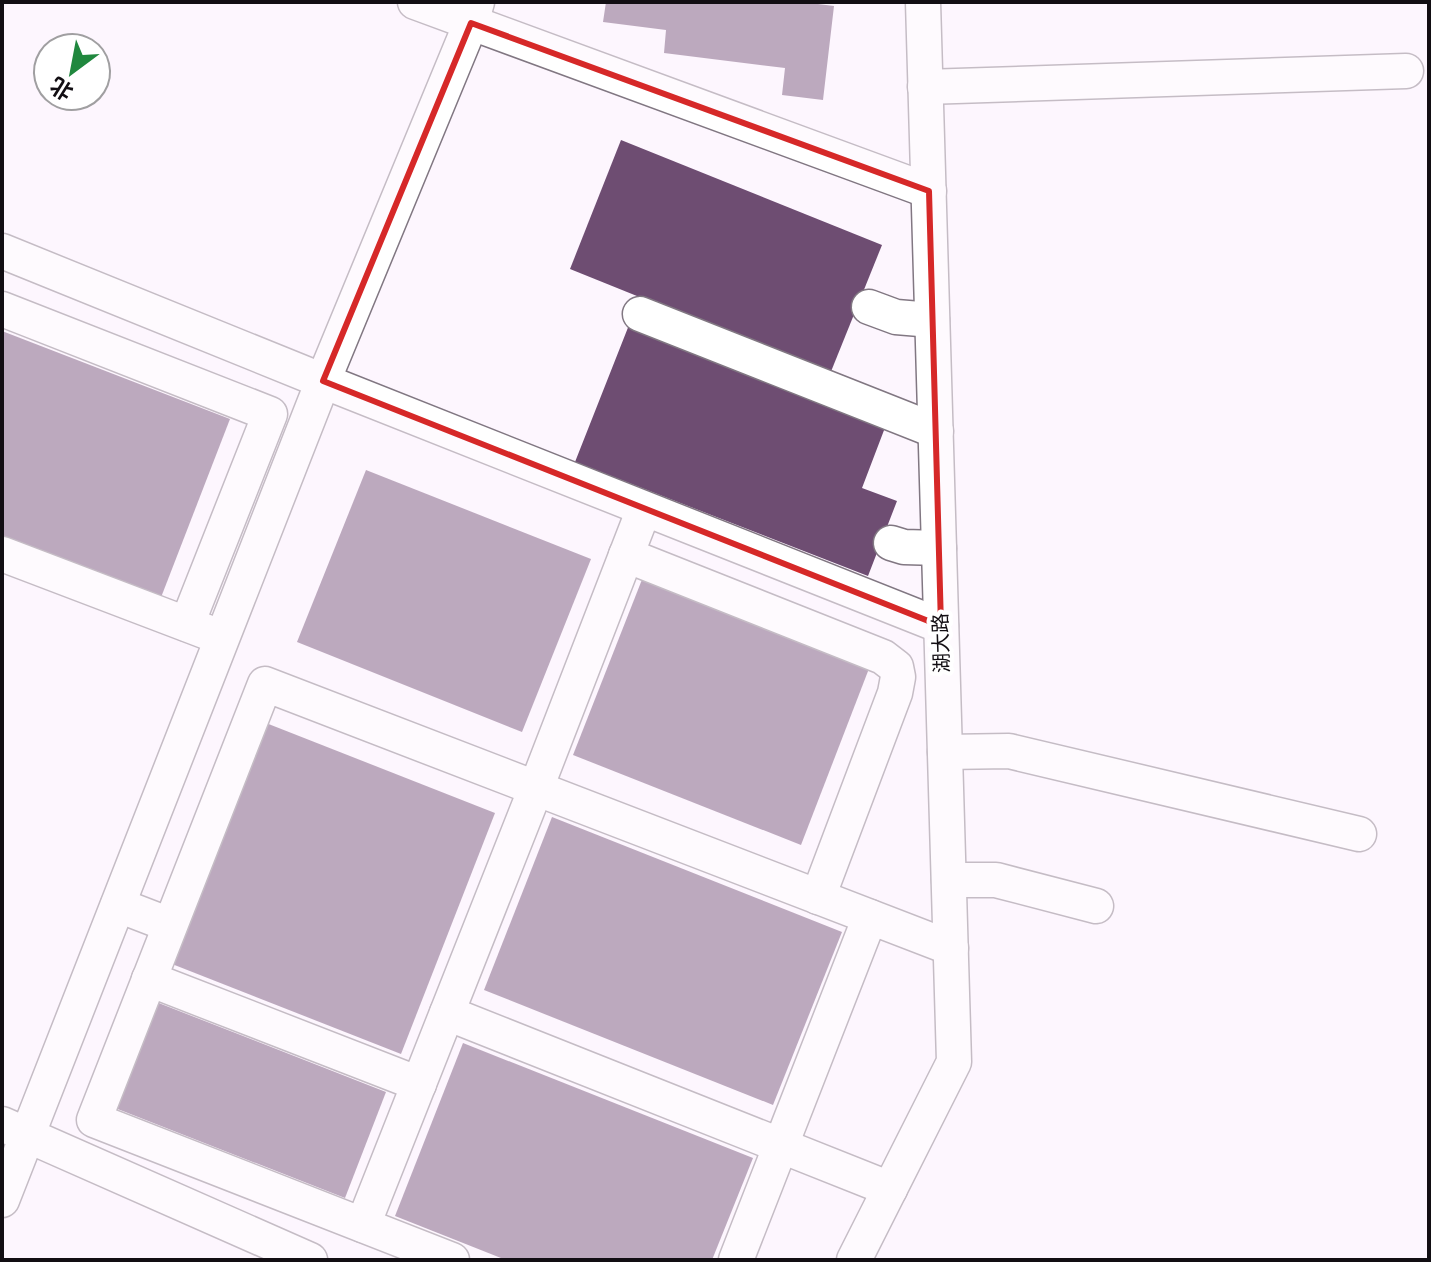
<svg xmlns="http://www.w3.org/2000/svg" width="1431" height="1262" viewBox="0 0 1431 1262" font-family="'Source Sans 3','Noto Sans SC',sans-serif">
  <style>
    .building { fill: #6e4d72 }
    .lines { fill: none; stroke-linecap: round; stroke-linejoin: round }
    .minor-casing { stroke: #817782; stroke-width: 37 }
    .minor { stroke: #fff; stroke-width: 34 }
    .marked { fill: none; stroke: #d62828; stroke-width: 6; stroke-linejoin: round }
    .labels { text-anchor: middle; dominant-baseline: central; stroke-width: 8; stroke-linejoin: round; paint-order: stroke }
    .street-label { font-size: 20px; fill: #120e13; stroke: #fff }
  </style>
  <rect width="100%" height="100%" fill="#fdf6fe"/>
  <!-- building -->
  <g class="building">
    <polygon points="606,2 802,2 834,6 823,100 782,95 785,68 664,53 666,30 603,22"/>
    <polygon points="621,140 882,245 830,374 570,269"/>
    <polygon points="629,325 886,425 862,488 897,501 868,576 575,462"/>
    <polygon points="2,331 230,419 160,600 2,539"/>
    <polygon points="366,470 591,559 522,732 297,642"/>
    <polygon points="643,577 870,666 801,845 573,755"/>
    <polygon points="266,723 495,813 401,1054 172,964"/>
    <polygon points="552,817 842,932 773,1105 484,990"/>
    <polygon points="151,1000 386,1092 345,1198 110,1106"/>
    <polygon points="463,1043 753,1158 712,1260 506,1260 395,1216"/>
  </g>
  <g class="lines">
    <!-- minor casing -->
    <g class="minor-casing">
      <g id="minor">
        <polyline points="415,2 929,191"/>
        <polyline points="925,87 1406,71"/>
        <polyline points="2,251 323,381 941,626"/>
        <polyline points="869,307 896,317 932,320"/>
        <polyline points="2,309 270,414 187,624"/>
        <polyline points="640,314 936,431"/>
        <polyline points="891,543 904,547 939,548"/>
        <polyline points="2,554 207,632"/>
        <polyline points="626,555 883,657 896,667 898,677 895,693 818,897"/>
        <polyline points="945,752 1009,751 1359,834"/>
        <polyline points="949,880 996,880 1096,906"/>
        <polyline points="118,905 170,925"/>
        <polyline points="149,979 419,1084"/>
        <polyline points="447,1013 890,1189"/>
        <polyline points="2,1124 310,1260"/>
        <polyline points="2,1200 323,381 471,23 477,2"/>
        <polyline points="363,1225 536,788 644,509"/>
        <polyline points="452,1260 94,1120 265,684 951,948"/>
        <polyline points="736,1260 870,917"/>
        <polyline points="854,1260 954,1062 923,2"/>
      </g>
    </g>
    <!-- minor -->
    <use href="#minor" class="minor"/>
  </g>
  <!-- marked area -->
  <path d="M0 0H1431V1262H0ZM471,23L929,191L941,626L323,381Z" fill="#fdf6fe" fill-opacity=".55" fill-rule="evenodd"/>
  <path class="marked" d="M471,23L929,191L941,626L323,381Z"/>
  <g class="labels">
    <!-- street labels -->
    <g class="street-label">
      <text transform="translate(942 643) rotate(-92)">湖大路</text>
    </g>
  </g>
  <!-- border -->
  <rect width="1431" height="1262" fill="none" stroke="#120e13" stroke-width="8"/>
  <!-- north arrow -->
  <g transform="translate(72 72) rotate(212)"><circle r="38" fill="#ffffff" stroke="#a09fa1" stroke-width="2"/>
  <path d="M0-6L14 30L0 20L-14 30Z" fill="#20883e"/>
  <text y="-12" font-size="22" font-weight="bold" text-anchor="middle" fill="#120e13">北</text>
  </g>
</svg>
